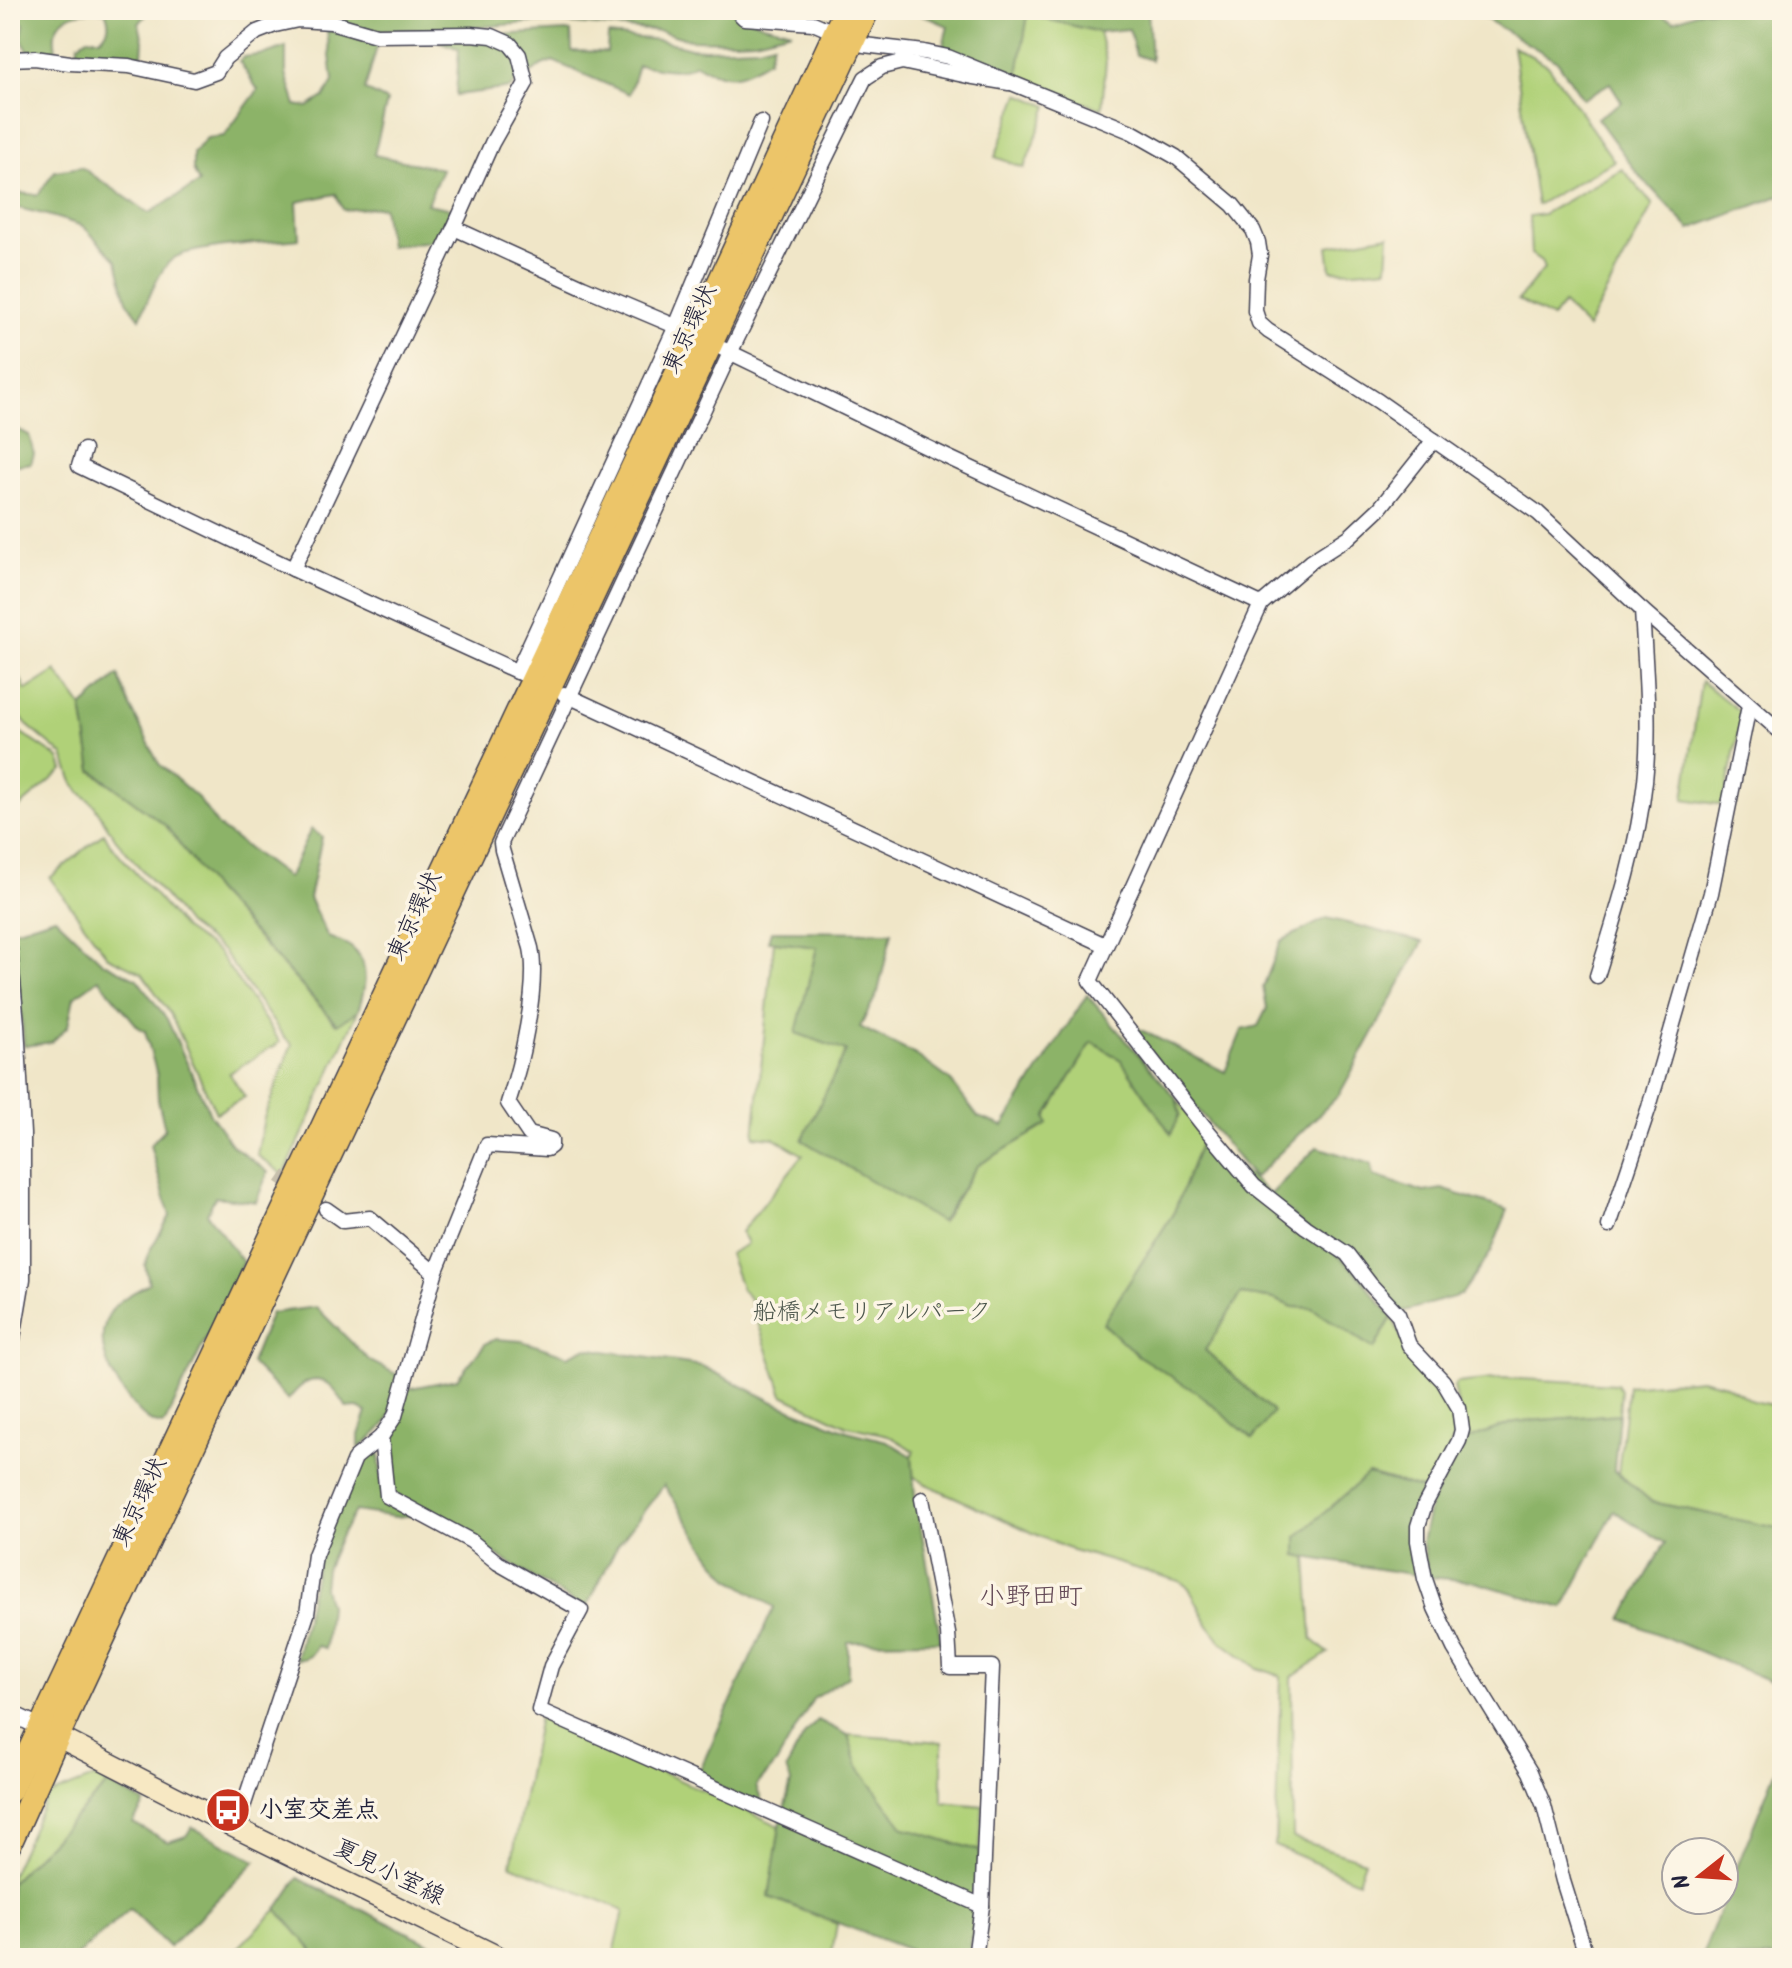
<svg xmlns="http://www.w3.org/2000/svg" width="1792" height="1968" viewBox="0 0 1792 1968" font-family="Kalam,'Klee One',sans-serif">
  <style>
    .green { fill: #b0d178; stroke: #697a5a; stroke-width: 2 }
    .forest { fill: #8cb368; stroke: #576a52; stroke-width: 2 }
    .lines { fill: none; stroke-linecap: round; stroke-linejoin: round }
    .minor-tunnel { stroke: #c7bfac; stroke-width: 14; stroke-dasharray: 14 7; stroke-linecap: butt }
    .minor-casing { stroke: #413f50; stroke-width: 17 }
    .tertiary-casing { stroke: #413f50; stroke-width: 19 }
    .secondary-casing { stroke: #413f50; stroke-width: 23 }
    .trunk-casing { stroke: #413f50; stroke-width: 25 }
    .minor { stroke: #fff; stroke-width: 14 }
    .tertiary { stroke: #fff; stroke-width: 16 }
    .secondary { stroke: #f7e8c3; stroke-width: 20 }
    .trunk { stroke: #ecc569; stroke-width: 22 }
    .labels { text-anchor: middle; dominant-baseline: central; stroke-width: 7; stroke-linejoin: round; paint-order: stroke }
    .street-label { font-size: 24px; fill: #22223b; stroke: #fcf5e5 }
    .park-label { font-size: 24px; fill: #4d574d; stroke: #fcf5e5 }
    .poi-label { font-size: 24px; font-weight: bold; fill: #22223b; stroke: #fcf5e5; text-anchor: start }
    .neighbourhood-label { font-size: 26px; fill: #644a57; stroke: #fcf5e5 }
  </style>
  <rect width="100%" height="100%" fill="#fcf5e5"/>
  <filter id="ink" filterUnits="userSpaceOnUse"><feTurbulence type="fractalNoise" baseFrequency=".0125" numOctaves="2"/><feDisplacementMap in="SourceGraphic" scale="16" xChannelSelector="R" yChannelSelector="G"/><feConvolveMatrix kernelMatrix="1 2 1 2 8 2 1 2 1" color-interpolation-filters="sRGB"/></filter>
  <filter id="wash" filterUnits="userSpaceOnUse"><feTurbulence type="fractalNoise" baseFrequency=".006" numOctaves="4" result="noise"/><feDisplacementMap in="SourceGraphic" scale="32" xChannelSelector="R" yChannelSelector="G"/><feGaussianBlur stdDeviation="1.8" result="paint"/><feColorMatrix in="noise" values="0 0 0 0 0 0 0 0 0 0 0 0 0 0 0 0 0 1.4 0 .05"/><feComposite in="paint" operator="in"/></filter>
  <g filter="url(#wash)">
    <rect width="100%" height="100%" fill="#f0e6c8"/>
    <!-- green -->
    <g class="green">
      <polygon points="1027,14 1099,32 1106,60 1102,109 1017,80"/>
      <polygon points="1513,46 1548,65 1614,161 1537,205"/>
      <polygon points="1019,94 1048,106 1024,168 995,157"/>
      <polygon points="1622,169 1653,205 1587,328 1563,304 1552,318 1518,300 1544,269 1541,261 1531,254 1529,216 1543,214"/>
      <polygon points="1389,235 1387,268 1355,271 1331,270 1328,246"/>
      <polygon points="10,657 26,690 56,671 82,707 92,771 166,825 215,891 336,1024 358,1011 284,1175 257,1155 264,1118 292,1044 284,1037 222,950 187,924 173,906 116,840 94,805 80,792 73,782 63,755 27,725 17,713 11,702 10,693"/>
      <polygon points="1701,681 1739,711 1741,720 1723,805 1684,799"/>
      <polygon points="10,716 20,732 59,758 63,770 10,815"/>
      <polygon points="104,833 110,844 168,910 184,929 218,952 280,1042 229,1073 245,1097 216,1113 171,1015 142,973 108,957 50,878"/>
      <path d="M774,942L817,947L797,1033L847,1051L942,1222L977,1166L1048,1124L1046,1117L1092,1042L1121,1060L1171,1134L1176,1098L1209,1142H1201L1174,1212L1104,1323L1199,1394L1253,1438L1272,1412L1205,1350L1241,1294L1274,1299L1293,1307L1312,1308L1374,1349L1392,1317L1406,1349L1454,1409C1462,1440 1440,1465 1425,1490L1368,1474L1297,1556L1307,1558L1312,1639L1328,1653L1292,1677L1293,1838L1365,1861L1358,1881L1275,1846L1281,1676L1257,1668L1221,1641L1209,1626L1189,1588L1179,1581L1066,1548L926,1484L913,1476L912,1456L914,1451L888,1435L847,1426L783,1395L749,1297L742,1290L729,1254L747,1244L741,1232L803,1155L774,1138L754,1136Z"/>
      <polygon points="1502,1378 1617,1384 1621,1390 1619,1414 1515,1422 1465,1440 1454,1386 1457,1383"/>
      <polygon points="1701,1379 1726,1385 1753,1401 1782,1407 1782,1529 1652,1502 1618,1474 1628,1386"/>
      <polygon points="539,1716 780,1826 769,1897 837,1924 831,1958 613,1958 624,1910 511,1865"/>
      <polygon points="848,1735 942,1742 942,1802 983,1806 980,1851 904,1828 858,1767"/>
      <polygon points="96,1777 108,1784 10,1883 10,1877 47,1796"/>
      <polygon points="277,1909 319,1958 228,1958"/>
    </g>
    <!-- forest -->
    <g class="forest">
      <path d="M10,10H150L139,24L143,41L142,55H77L78,44L88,38H101C110,29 110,23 105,11C87,11 59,11 55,34C54,40 56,48 56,54L29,52L21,39L24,24Z"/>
      <polygon points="318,10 466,13 506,10 732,10 763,24 792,31 755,40 735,41 690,40 661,31 564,23 539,22 469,28 376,31 303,15"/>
      <polygon points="911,10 1148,10 1151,60 1136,55 1129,29 1099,32 1028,15 1017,80 942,50 948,26"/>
      <polygon points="1430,10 1649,10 1674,21 1703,10 1782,10 1782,195 1690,229 1638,174 1597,118 1622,102 1610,83 1583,99 1557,61 1476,13 1465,16"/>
      <path d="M327,30L378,43L365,90L387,101L374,155L442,169L427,204L453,209L440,240L389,246L383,207L343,210L336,194L297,202L299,239C274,242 192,246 174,258C159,268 148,301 140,318L127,301L117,261L83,226L47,215L10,206V192L38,195L55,171L81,167L149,213L199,183L193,169V153L207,138L224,136L258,90L239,61L244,57L265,54L286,47V74L296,105L308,107L325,96L333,81Z"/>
      <path d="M566,31L571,32L572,51L607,52L608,35L660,40L691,48L705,49L758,47L773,43L768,60C737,80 727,80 695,64C682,75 655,67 638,65L629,94L553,61L542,65L528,76L499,35Z"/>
      <path d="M433,39C459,39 509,31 517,65C520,75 517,80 511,88L456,95L459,49Z"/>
      <polygon points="10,429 19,430 29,435 34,454 31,463 10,466"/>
      <path d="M118,675L131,708L159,764L198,798L218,826L288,878L311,829L322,837L309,898L328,937C335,940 347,943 352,948C371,965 365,990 358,1011L337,1024L215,891L166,826L92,770L82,707Z"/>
      <path d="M55,917L102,962L137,979L167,1019L210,1114L233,1146L268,1172L256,1202L215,1197L207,1214L243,1262L164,1425C160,1424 155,1424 152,1422C143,1418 135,1408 129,1400C109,1374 90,1339 113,1308C122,1296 137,1292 149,1283L145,1265L150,1250L170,1216L150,1145L165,1129L158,1100L157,1075L145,1031L138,1027L99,979L74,997L68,1026L52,1042L24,1046L19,988L11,931Z"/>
      <polygon points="1327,918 1423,942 1339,1095 1254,1178 1127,1023 1225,1072 1242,1030 1258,1026 1267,1008 1263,987 1281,941"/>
      <polygon points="771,931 892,932 878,992 860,1027 916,1055 950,1080 978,1117 1003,1126 1087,995 1176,1098 1180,1114 1171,1134 1121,1060 1092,1042 1046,1117 1048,1124 977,1166 941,1222 802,1140 846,1051 796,1033 817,947 768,941"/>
      <polygon points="1201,1142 1209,1142 1344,1257 1392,1317 1374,1349 1312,1308 1293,1307 1274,1299 1241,1294 1205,1350 1273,1412 1253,1439 1199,1394 1137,1355 1103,1323 1174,1212"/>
      <polygon points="1317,1147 1371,1164 1374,1176 1424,1192 1442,1189 1508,1210 1491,1252 1461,1295 1401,1312 1270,1195"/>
      <path d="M316,1307L370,1361L400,1376C395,1413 390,1425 359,1448V1435L367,1412L356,1407L347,1408C329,1377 312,1368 288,1400L251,1363L271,1313Z"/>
      <polygon points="496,1339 522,1341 568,1356 585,1348 702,1366 776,1403 847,1431 887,1441 912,1456 915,1495 941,1641 848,1642 848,1676 813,1699 776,1764 756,1786 765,1810 697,1776 774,1607 729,1578 712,1558 664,1485 617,1546 586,1609 394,1494 385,1437 406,1389 457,1379 486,1343"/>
      <polygon points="1619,1414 1614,1470 1652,1502 1782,1529 1782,1686 1622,1619 1665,1543 1614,1511 1563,1608 1472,1581 1429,1577 1422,1542 1430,1504 1465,1440 1515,1422"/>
      <path d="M378,1442L383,1499L415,1515L395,1517L355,1511L339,1539L326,1569L324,1588L329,1605L325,1648L317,1646C311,1656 308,1660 296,1659L320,1552L357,1461Z"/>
      <path d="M1368,1474L1425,1490C1409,1527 1409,1535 1417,1575L1297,1556V1537Z"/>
      <polygon points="818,1720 848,1735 858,1767 904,1828 980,1851 977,1899 969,1958 931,1958 769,1897 780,1826 791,1782 786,1769 805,1734"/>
      <polygon points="1782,1754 1782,1958 1701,1958"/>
      <polygon points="108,1784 145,1803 133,1823 168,1842 186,1836 192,1827 256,1861 169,1947 130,1909 74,1958 10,1958 10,1883"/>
      <polygon points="298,1878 459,1958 319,1958 277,1909"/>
    </g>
  </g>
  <g filter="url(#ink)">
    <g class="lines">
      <!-- minor-tunnel -->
      <polyline class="minor-tunnel" points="280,1176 300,1190"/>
      <!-- minor casing -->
      <g class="minor-casing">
        <g id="minor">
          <polyline points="736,10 744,18 813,23 864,45 924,52 948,57 1132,132 1176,157 1233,205 1253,230 1258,242 1260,255 1256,279 1255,311 1259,323 1268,331 1378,401 1538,513 1642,610 1782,733"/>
          <polyline points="10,59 35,58 70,63 129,66 194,80 216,72 225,58 257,32 275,25 298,20 331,22 376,35 471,34 492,36 510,44 519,55 526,83 492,143 454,228 293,569"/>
          <polyline points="454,228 583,287 701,337"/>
          <polyline points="723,349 947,457 1261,604"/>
          <polyline points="1434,440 1380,508 1349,537 1310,562 1261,604 1090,981 1202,1124 1254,1186 1306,1227 1347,1254 1370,1284 1398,1314 1409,1345 1443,1381 1459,1408 1462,1430 1459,1441 1425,1504 1418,1526 1418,1541 1425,1579 1435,1608 1454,1648 1530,1772 1544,1806 1563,1881 1587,1958"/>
          <polyline points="84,450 79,466 293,569 538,681"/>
          <polyline points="517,672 676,326 761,122"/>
          <polyline points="564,694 1105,945"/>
          <polyline points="10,949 17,1024 23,1134 23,1279 10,1356"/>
          <path d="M1597,976C1617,912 1638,847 1645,781C1651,724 1645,666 1642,610"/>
          <polyline points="326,1209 343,1221 370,1218 435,1273"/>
          <polyline points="1609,1226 1649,1107 1711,893 1749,706"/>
          <polyline points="381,1437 387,1496 471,1541 498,1563 581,1610 551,1666 539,1710 982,1906"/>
          <polyline points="922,1499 948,1633 950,1667 992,1667 982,1906 975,1958"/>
          <path d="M236,1828L307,1614L315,1555L355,1458L381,1437L395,1416L435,1273L487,1145L547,1149L551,1146V1140L529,1134L508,1103C521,1065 539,986 531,948L502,850L501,843L730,353L865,78L882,67L902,62L968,76L1009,83"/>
        </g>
      </g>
      <!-- tertiary casing -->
      <g class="tertiary-casing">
        <polyline id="tertiary" points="10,1713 40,1727"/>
      </g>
      <!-- secondary casing -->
      <g class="secondary-casing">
        <polyline id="secondary" points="47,1731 236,1828 501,1958"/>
      </g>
      <!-- trunk casing -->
      <g class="trunk-casing">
        <g id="trunk">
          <polyline points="10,1791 683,359 845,10"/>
          <polyline points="10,1844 77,1695 868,10"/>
        </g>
      </g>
      <!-- minor -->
      <use href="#minor" class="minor"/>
      <!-- tertiary -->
      <use href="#tertiary" class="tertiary"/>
      <!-- secondary -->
      <use href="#secondary" class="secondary"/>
      <!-- trunk -->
      <use href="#trunk" class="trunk"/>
    </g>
  </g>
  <!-- icons -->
  <defs>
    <g id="bus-disc" transform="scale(2.3)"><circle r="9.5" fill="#c8321e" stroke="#fcf5e5"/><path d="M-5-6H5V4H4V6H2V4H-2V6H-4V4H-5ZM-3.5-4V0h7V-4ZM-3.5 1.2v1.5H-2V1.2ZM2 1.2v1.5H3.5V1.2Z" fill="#fff"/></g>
  </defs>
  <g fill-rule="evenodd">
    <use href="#bus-disc" x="228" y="1810"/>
  </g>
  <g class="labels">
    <!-- street labels -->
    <g class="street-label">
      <text transform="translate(690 329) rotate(-65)">東京環状</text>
      <text transform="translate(415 916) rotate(-65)">東京環状</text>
      <text transform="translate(140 1502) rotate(-65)">東京環状</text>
      <text transform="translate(389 1873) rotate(26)">夏見小室線</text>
    </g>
    <!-- park labels -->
    <g class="park-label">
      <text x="872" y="1312">船橋メモリアルパーク</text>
    </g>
    <!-- poi labels -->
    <g class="poi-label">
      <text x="259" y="1810">小室交差点</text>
    </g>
    <!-- neighbourhood labels -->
    <g class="neighbourhood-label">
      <text x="1031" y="1597">小野田町</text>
    </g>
  </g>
  <!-- margin -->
  <rect width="1792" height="1968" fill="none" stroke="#fcf5e5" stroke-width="40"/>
  <!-- north arrow -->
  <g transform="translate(1700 1876) rotate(253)"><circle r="38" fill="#fcf5e5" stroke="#a5a1a1" stroke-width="2"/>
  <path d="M0-6L14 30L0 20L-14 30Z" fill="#c8321e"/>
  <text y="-12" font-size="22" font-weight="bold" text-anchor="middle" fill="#22223b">N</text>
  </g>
</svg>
